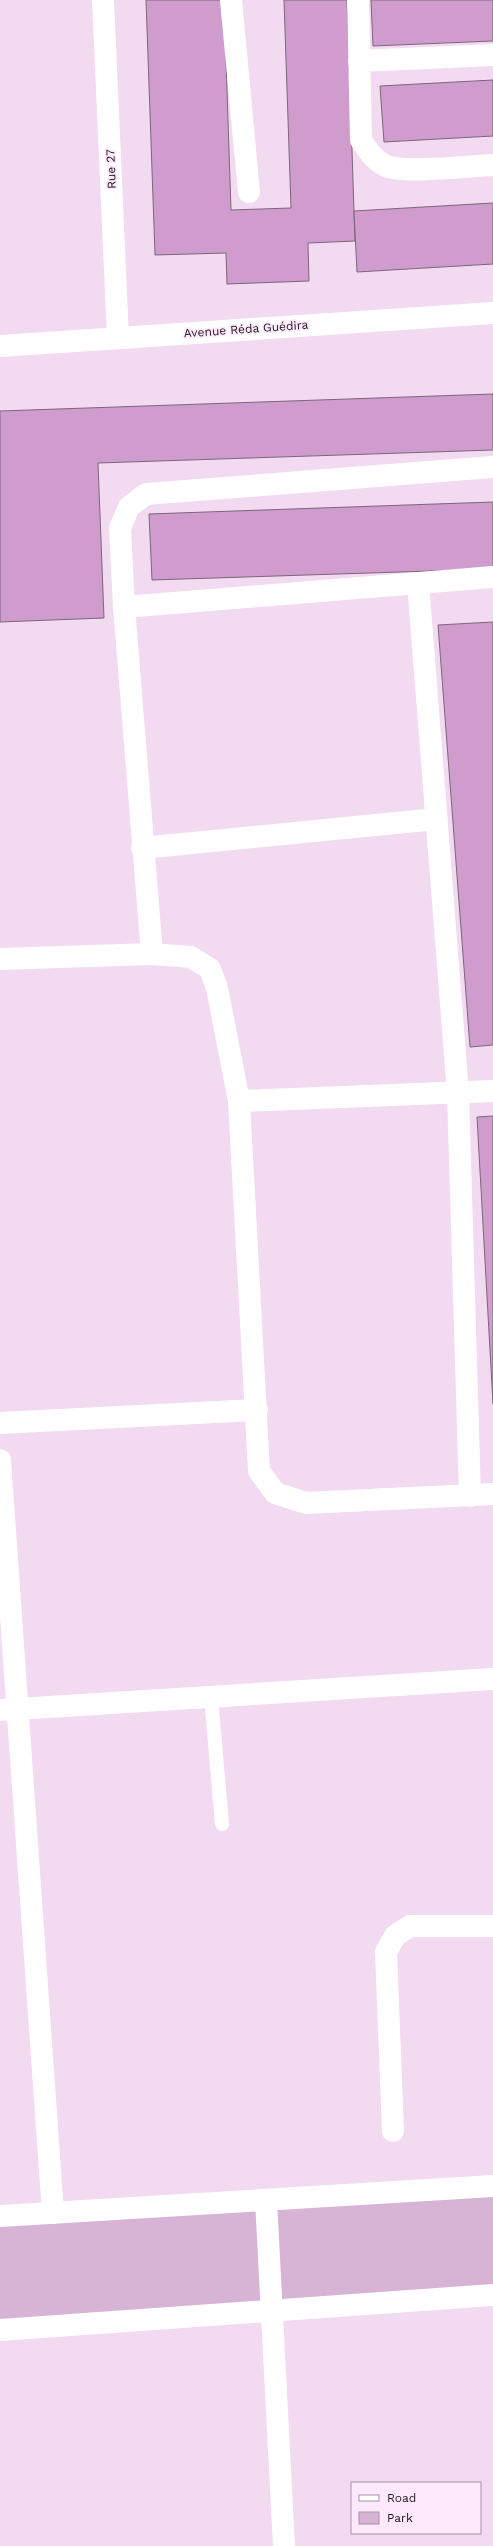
<svg xmlns="http://www.w3.org/2000/svg" width="493" height="2546" viewBox="0 0 493 2546" font-family="'Work Sans',sans-serif">
  <style>
    .green { fill: #d7b4d5 }
    .building { fill: #d09cce; stroke: #7b667a }
    .lines { fill: none; stroke-linecap: round; stroke-linejoin: round }
    .service { stroke: #fff; stroke-width: 14 }
    .minor { stroke: #fff; stroke-width: 22 }
    .tertiary { stroke: #fff; stroke-width: 22 }
    .labels { text-anchor: middle; dominant-baseline: central; stroke-width: 3.5; stroke-linejoin: round; paint-order: stroke }
    .street-label { font-size: 12px; fill: #1f161e; stroke: #fde9fb }
  </style>
  <rect width="100%" height="100%" fill="#f2daf1"/>
  <!-- green -->
  <polygon class="green" points="493,2185 493,2295 0,2330 0,2216"/>
  <!-- building -->
  <g class="building">
    <polygon points="146,0 224,0 231,210 291,208 284,0 347,0 355,241 308,243 309,281 227,284 226,253 155,255"/>
    <polygon points="371,0 493,0 493,41 373,46"/>
    <polygon points="493,80 493,136 384,142 380,86"/>
    <polygon points="493,203 493,264 357,272 354,211"/>
    <polygon points="493,394 493,450 98,463 104,618 0,622 0,411"/>
    <polygon points="493,502 493,569 152,580 149,514"/>
    <polygon points="493,622 493,1045 470,1047 438,625"/>
    <polygon points="493,1116 493,1404 477,1117"/>
  </g>
  <g class="lines">
    <!-- service -->
    <polyline class="service" points="211,1697 222,1824"/>
    <!-- minor -->
    <g class="minor">
      <polyline points="103,0 118,338"/>
      <polyline points="231,0 249,192"/>
      <path d="M358,0L361,140C368,151 374,160 386,166C405,174 469,166 493,165"/>
      <polyline points="359,61 493,55"/>
      <polyline points="418,583 458,1093 470,1496"/>
      <polyline points="124,607 493,577"/>
      <polyline points="142,848 436,819"/>
      <polyline points="152,954 124,607 120,528 129,507 146,494 493,467"/>
      <polyline points="0,959 152,954 191,957 210,969 217,988 239,1101 259,1471 275,1493 306,1503 493,1494"/>
      <polyline points="239,1101 493,1091"/>
      <polyline points="0,1423 257,1410"/>
      <polyline points="0,1460 53,2213"/>
      <polyline points="0,1710 493,1679"/>
      <polyline points="393,2131 386,1952 395,1936 410,1926 493,1926"/>
      <polyline points="266,2200 284,2546"/>
    </g>
    <!-- tertiary -->
    <g class="tertiary">
      <polyline points="0,346 493,313"/>
      <polyline points="0,2216 493,2186"/>
      <polyline points="0,2330 493,2295"/>
    </g>
  </g>
  <g class="labels">
    <!-- street labels -->
    <g class="street-label">
      <text transform="translate(111 169) rotate(-92)">Rue 27</text>
      <text transform="translate(246 329) rotate(-4)">Avenue Réda Guédira</text>
    </g>
  </g>
  <!-- legend -->
  <rect x="351" y="2482" width="130" height="52" fill="#fde9fb" stroke="#a495a3"/>
  <rect x="359" y="2495" width="20" height="6" fill="#ffffff" stroke="#a495a3"/>
  <text x="387" y="2502" font-size="12" fill="#1f161e">Road</text>
  <rect x="359" y="2512" width="20" height="12" fill="#d7b4d5" stroke="#a495a3"/>
  <text x="387" y="2522" font-size="12" fill="#1f161e">Park</text>
</svg>
